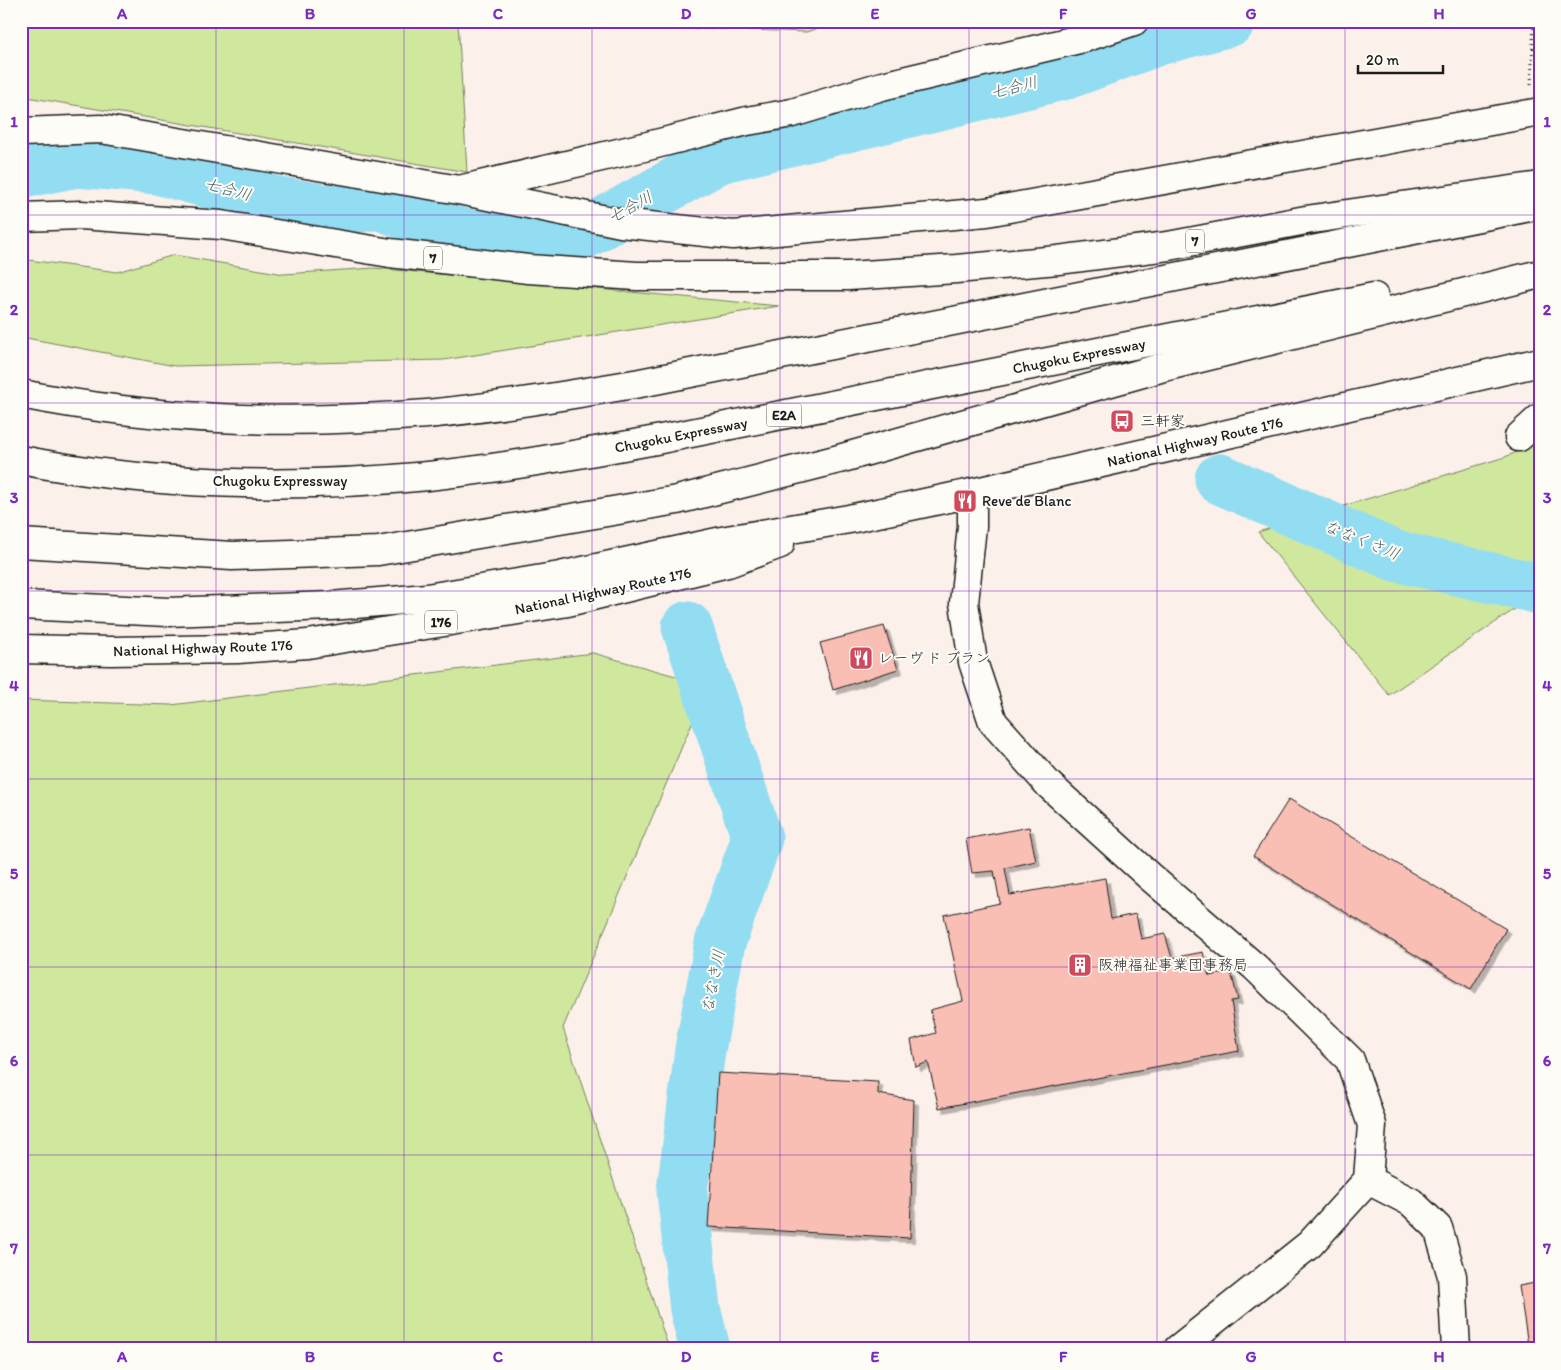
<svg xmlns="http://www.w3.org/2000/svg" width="1561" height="1370" viewBox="0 0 1561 1370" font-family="Itim,'Klee One',sans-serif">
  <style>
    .green { fill: #cfe89e; stroke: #76825d }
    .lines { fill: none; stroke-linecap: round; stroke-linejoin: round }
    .river { stroke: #92ddf2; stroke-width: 51 }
    .building { fill: #f9beb4; stroke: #1c1c1c; filter: url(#shadow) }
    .minor-casing { stroke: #1c1c1c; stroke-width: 31 }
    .tertiary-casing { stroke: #1c1c1c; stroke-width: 31 }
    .trunk-casing { stroke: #1c1c1c; stroke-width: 31 }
    .motorway-casing { stroke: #1c1c1c; stroke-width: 31 }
    .path { stroke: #1c1c1c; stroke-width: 3; stroke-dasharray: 1 4; stroke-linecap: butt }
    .minor { stroke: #fdfcf7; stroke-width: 28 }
    .tertiary { stroke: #fdfcf7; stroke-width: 28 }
    .trunk { stroke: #fdfcf7; stroke-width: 28 }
    .motorway { stroke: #fdfcf7; stroke-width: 28 }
    .grid { fill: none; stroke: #7b2cbf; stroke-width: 1; stroke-opacity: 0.55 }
    .labels { text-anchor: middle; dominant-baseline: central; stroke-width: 4; stroke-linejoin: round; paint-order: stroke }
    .shield { fill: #fdfcf7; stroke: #605f5e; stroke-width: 1 }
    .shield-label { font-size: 14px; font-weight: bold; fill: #1c1c1c }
    .street-label { font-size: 15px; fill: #1c1c1c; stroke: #fdfcf7 }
    .poi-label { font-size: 15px; fill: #1c1c1c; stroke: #fdfcf7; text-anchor: start }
    .water-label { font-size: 16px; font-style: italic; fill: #456067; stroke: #fdfcf7 }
    .neatline { fill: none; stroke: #7b2cbf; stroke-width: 2 }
    .grid-label { font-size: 16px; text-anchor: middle; font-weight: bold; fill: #7b2cbf }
  </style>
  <defs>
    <filter id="shadow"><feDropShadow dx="4.5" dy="4.5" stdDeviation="0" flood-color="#0004"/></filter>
  </defs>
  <rect width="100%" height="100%" fill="#fcf0ea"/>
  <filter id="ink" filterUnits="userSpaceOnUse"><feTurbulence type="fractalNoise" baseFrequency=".02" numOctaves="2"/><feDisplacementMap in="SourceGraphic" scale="10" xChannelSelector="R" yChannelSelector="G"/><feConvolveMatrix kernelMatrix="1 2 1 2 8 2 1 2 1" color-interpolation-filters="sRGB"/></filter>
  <g filter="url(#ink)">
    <!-- green -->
    <g class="green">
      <polygon points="21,21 458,21 467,172 21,96"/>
      <polygon points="489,21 841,21 806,32"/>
      <polygon points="174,255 284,274 374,268 779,306 444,360 175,366 21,337 21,259 117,272"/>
      <polygon points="1540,442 1540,592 1389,695 1258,532 1505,457"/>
      <polygon points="593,653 708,685 563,1028 669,1349 21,1349 21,700 171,705"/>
    </g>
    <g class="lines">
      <!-- river -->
      <g class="river">
        <polyline points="21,173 77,162 157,169 278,202 335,211 378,204 441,228 471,235 523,233 569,242 719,158 1066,74 1158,40 1230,21"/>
        <polyline points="1220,479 1395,556 1540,589"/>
        <polyline points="687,627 757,838 720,943 700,1050 682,1191 695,1309 705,1349"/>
      </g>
    </g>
    <!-- building -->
    <g class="building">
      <polygon points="884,626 898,669 833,690 820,643"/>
      <polygon points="1289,799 1506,929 1471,989 1253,856"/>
      <polygon points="1029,827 1036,861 1005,868 1010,895 1105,878 1111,919 1136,914 1141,939 1165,934 1172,958 1203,952 1209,976 1231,972 1238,1000 1231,1001 1239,1051 939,1108 928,1062 916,1067 911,1040 936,1033 930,1010 963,1001 944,915 1000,903 994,871 972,873 966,839"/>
      <polygon points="718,1073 878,1082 878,1094 914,1100 910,1238 708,1227"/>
      <polygon points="1540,1282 1540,1343 1528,1345 1519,1286"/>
    </g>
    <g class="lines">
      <!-- minor casing -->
      <g class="minor-casing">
        <g id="minor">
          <polyline points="21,132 101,129 459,190 621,223 733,235 987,212 1540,112"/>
          <polyline points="1519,437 1540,418"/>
          <polyline points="972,493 972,526 964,603 973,662 993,722 1049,785 1149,876 1255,967 1350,1060 1372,1125 1368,1180 1310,1244 1178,1349"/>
          <polyline points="1368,1180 1411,1202 1438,1228 1452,1276 1456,1349"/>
        </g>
      </g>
      <!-- tertiary casing -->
      <g class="tertiary-casing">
        <polyline id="tertiary" points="459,190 644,147 747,121 792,113 882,86 1084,38 1134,21"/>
      </g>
      <!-- trunk casing -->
      <g class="trunk-casing">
        <g id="trunk">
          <polyline points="21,605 168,612 331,606 427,598 560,576 727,540 849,519 972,493 1540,362"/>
          <polyline points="21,649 111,651 238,649 308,644 568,602 728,563 780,544"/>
        </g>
      </g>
      <!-- motorway casing -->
      <g class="motorway-casing">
        <g id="motorway">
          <polyline points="21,217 81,215 221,225 390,253 528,269 637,276 848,276 956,269 1058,260 1168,246 1306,220 1540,186"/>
          <path d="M21,394C157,421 289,425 427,414C498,407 569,395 640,383L1540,205"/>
          <path d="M21,460C153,486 295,489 428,476C504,468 580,454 656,440L1374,297"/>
          <polyline points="21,543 232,556 378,551 677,500 839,459 1160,368 1540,274"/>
        </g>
      </g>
      <!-- path -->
      <polyline class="path" points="1531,84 1534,21"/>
      <!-- minor -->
      <use href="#minor" class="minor"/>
      <!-- tertiary -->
      <use href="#tertiary" class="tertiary"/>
      <!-- trunk -->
      <use href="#trunk" class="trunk"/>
      <!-- motorway -->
      <use href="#motorway" class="motorway"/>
    </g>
  </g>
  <!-- grid -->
  <path class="grid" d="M216,21V1349M404,21V1349M592,21V1349M780,21V1349M969,21V1349M1157,21V1349M1345,21V1349M21,215H1540M21,403H1540M21,591H1540M21,779H1540M21,967H1540M21,1155H1540"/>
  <!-- icons -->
  <defs>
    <g id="bus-square" transform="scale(1.25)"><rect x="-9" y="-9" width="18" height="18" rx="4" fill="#d1495b" stroke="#fdfcf7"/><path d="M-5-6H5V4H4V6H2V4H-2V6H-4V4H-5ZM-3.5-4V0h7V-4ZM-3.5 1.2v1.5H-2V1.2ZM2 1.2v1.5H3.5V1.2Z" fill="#fff"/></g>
    <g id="restaurant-square" transform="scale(1.25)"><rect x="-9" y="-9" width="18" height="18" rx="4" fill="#d1495b" stroke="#fdfcf7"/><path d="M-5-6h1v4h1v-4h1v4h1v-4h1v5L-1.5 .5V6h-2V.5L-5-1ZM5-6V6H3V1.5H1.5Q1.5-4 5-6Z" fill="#fff"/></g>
    <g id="building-square" transform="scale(1.25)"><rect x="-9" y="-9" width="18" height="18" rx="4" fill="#d1495b" stroke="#fdfcf7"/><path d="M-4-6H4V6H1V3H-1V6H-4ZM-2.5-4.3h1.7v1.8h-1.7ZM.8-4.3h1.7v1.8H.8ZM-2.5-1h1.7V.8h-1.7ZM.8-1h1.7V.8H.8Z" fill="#fff"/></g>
  </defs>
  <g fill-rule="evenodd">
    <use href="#bus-square" x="1122" y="421"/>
    <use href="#restaurant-square" x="965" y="501"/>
    <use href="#restaurant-square" x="861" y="658"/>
    <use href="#building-square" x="1080" y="965"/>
  </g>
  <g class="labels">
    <!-- shield labels -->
    <g class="shield">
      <rect x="1186" y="229.5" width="18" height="23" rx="4"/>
      <rect x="424" y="246.5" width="18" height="23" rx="4"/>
      <rect x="766.5" y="403.5" width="35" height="23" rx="4"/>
      <rect x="425" y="610.5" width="32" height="23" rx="4"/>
    </g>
    <g class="shield-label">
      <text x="1195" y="241">7</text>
      <text x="433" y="258">7</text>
      <text x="784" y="415">E2A</text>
      <text x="441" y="622">176</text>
    </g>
    <!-- street labels -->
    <g class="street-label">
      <text transform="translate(1079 356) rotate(-11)">Chugoku Expressway</text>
      <text transform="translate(681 435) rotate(-11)">Chugoku Expressway</text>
      <text transform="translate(1195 442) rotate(-13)">National Highway Route 176</text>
      <text x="280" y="481">Chugoku Expressway</text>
      <text transform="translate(603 591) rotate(-12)">National Highway Route 176</text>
      <text transform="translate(203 648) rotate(-2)">National Highway Route 176</text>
    </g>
    <!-- poi labels -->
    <g class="poi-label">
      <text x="1140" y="421">三軒家</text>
      <text x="982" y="501">Reve de Blanc</text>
      <text x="878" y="658">レーヴ ド ブラン</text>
      <text x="1098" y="965">阪神福祉事業団事務局</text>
    </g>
    <!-- water labels -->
    <g class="water-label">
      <text transform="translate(1014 87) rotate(-14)">七合川</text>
      <text transform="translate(228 189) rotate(15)">七合川</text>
      <text transform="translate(630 207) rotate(-29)">七合川</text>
      <text transform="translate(1362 540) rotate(22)">ななくさ川</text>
      <text transform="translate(713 981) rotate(-79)">ななき川</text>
    </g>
  </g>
  <!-- margin -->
  <rect width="1561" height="1370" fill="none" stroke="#fdfcf7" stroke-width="55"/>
  <!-- scale -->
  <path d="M1358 65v8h85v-8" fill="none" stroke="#1c1c1c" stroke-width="2.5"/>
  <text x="1366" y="65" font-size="15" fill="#1c1c1c" stroke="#fdfcf7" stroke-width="4" paint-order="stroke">20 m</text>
  <rect x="28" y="28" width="1506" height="1314" class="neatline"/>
  <g class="grid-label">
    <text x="122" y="19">A</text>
    <text x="310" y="19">B</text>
    <text x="498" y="19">C</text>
    <text x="686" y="19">D</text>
    <text x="875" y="19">E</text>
    <text x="1063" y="19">F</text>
    <text x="1251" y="19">G</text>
    <text x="1439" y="19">H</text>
    <text x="14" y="127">1</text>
    <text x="1547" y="127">1</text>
    <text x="14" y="315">2</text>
    <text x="1547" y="315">2</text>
    <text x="14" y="503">3</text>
    <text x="1547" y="503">3</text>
    <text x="14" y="691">4</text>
    <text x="1547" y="691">4</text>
    <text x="14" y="879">5</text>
    <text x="1547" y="879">5</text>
    <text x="14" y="1066">6</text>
    <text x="1547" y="1066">6</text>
    <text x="14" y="1254">7</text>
    <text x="1547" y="1254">7</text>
    <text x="122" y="1362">A</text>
    <text x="310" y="1362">B</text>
    <text x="498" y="1362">C</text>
    <text x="686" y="1362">D</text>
    <text x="875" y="1362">E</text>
    <text x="1063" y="1362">F</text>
    <text x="1251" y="1362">G</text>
    <text x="1439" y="1362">H</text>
  </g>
</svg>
